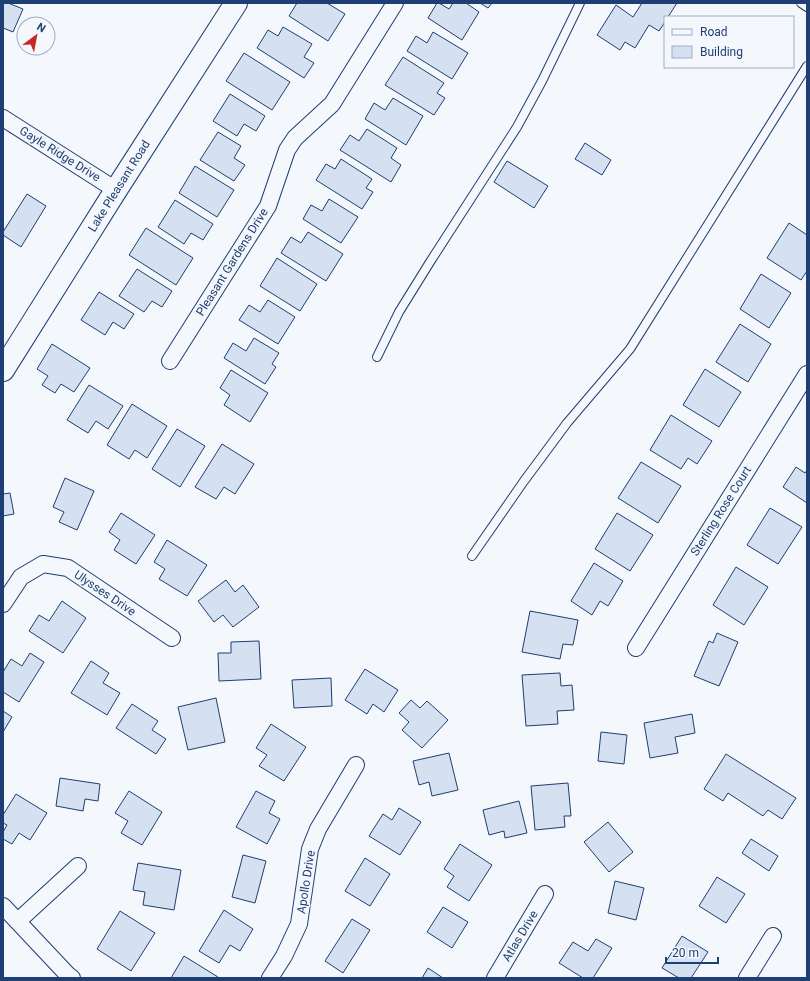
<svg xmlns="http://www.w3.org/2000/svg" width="810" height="981" viewBox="0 0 810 981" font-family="Roboto,sans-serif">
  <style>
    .building { fill: #d5e0f0; stroke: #1d3f73 }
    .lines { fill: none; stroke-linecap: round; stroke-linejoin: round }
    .lane-casing { stroke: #1d3f73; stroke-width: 10 }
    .street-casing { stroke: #1d3f73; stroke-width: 18 }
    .secondary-casing { stroke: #1d3f73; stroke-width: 24 }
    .lane { stroke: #f4f7fb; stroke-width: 8 }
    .street { stroke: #f4f7fb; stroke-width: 16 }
    .secondary { stroke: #f4f7fb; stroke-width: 22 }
    .labels { text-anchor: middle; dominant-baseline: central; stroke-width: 3; stroke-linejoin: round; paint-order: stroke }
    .street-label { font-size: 12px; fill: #1d3f73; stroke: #f4f7fb }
  </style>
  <rect width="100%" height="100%" fill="#f4f7fb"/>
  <!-- building -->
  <g class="building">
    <polygon points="3,3 8,3 23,9 13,32 3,28"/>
    <polygon points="297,3 327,3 345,14 328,41 289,16"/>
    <polygon points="437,3 439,3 449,9 453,3 466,3 479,12 462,40 428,18"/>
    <polygon points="480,3 492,3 488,8"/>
    <polygon points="642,3 677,3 668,17 665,17 665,22 659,31 649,25 635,48 625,42 620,50 597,35 616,5 633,17"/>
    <polygon points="283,27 312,44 304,57 314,63 304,78 257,48 268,30 278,36"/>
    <polygon points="433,32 468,53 452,79 407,51 416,36 427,43"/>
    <polygon points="244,53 290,82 272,110 226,81"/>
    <polygon points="403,57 444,83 437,93 445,98 434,115 385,85"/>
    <polygon points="230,94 265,116 256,131 244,124 237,136 213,121"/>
    <polygon points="393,98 423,116 406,145 365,119 374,103 385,110"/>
    <polygon points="367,129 397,148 391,158 401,165 391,182 340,150 350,135 359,141"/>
    <polygon points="218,132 241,146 234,158 245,165 234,181 200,160"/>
    <polygon points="585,143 611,160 602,175 575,159"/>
    <polygon points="341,159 372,179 366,188 373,192 362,209 316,180 326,164 335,169"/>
    <polygon points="507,161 548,186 534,208 494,182"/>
    <polygon points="195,166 234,190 217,217 179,193"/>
    <polygon points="27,194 46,206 21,247 3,235 3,232"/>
    <polygon points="329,199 358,217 341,243 303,219 311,205 322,211"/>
    <polygon points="175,200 213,224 203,240 191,233 184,244 158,227"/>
    <polygon points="789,223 807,235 807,271 801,280 767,258"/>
    <polygon points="146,228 193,258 176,285 129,255"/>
    <polygon points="308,232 343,254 326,281 281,253 291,237 301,243"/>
    <polygon points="277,258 317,284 300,311 260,286"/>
    <polygon points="137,269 172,291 162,307 152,301 144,312 119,296"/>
    <polygon points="761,274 791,293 769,328 740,309"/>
    <polygon points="99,292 134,314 124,329 113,322 105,335 81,320"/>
    <polygon points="268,300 295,317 278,344 239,320 249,305 260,312"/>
    <polygon points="740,324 771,344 748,382 716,362"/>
    <polygon points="254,338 279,353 272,364 276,367 265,384 224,358 233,343 246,351"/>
    <polygon points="52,344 90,368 74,392 61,384 55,393 42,385 48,376 37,369"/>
    <polygon points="705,369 741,392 719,427 683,405"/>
    <polygon points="231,370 268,393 250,422 224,405 230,395 220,388"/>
    <polygon points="89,385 123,406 108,429 96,421 88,433 67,420"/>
    <polygon points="132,404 167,426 147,458 135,450 129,459 107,445"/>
    <polygon points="671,415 712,441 697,464 688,458 681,469 650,450"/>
    <polygon points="177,429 205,446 180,487 152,469"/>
    <polygon points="222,444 254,464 235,494 224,487 216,499 195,487"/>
    <polygon points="641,462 681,486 658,523 618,498"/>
    <polygon points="796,467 805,473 807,470 807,503 783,487"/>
    <polygon points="65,478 94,491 77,530 59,522 64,512 53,507"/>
    <polygon points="10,493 14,514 3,516 3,494"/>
    <polygon points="770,508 802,527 778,564 747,545"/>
    <polygon points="121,513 155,535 136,564 114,550 120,540 109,532"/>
    <polygon points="617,513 653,535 630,571 595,549"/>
    <polygon points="167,540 207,565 187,596 159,579 165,569 154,562"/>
    <polygon points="594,563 623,581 608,606 600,601 592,615 571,601"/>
    <polygon points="736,567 768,587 744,625 713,605"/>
    <polygon points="226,580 235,592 243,585 259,607 233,627 223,615 214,622 198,601"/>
    <polygon points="62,601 86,618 63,653 29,631 39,615 49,621"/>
    <polygon points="530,611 578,620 573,645 563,644 560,659 522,652"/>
    <polygon points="717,633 738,642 719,686 694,676 709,641 713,643"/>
    <polygon points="259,641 261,679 219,681 218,653 231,653 231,642"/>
    <polygon points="30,653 44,662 19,702 3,692 3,672 11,659 22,666"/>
    <polygon points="91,661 109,673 103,683 120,693 107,715 71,693"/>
    <polygon points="365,669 398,690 384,712 373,704 367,714 345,700"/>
    <polygon points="560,673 561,686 572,685 574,710 557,711 558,724 526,726 522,675"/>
    <polygon points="331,678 332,706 294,708 292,680"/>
    <polygon points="216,698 225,742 188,750 178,707"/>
    <polygon points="411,700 420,708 427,701 448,720 422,748 402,730 409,722 399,713"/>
    <polygon points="132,704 158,721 152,730 166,739 156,754 116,728"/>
    <polygon points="3,711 12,717 3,732"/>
    <polygon points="692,714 695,733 675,737 678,753 650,758 644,723"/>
    <polygon points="271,724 306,747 284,781 259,766 267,755 256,748"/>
    <polygon points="601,732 627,735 624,764 598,761"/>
    <polygon points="449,753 458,790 432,796 429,782 419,785 413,761"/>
    <polygon points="726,754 796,798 782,819 768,810 763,816 728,793 723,801 704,789"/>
    <polygon points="60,778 100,784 98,801 85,799 83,811 56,806"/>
    <polygon points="568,783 571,816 564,816 565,827 535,830 531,786"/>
    <polygon points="129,791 162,812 142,845 121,833 128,821 115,813"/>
    <polygon points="256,791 275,801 269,813 280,819 267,844 236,827"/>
    <polygon points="16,794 47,813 30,840 19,833 12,844 3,839 3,832 7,825 3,823 3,815"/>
    <polygon points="519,801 527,833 505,838 504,831 489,835 483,810"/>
    <polygon points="399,808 421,822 400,855 369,836 383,814 392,820"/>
    <polygon points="608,822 633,852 609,872 584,842"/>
    <polygon points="751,839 778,856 769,871 742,853"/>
    <polygon points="460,844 492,865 469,901 447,887 454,876 444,869"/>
    <polygon points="243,855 266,861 255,903 232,897"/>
    <polygon points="365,858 390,874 370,906 345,891"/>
    <polygon points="138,863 181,870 174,910 143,905 145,892 133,890"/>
    <polygon points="717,877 745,894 726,923 699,906"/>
    <polygon points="615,881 644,888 636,920 608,913"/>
    <polygon points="443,907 468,922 452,948 427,932"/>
    <polygon points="224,910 253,929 240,951 230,945 219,963 199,951"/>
    <polygon points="120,911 155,933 131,971 97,949"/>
    <polygon points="352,919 370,930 343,973 325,961"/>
    <polygon points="682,936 708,952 691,978 679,978 662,968"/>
    <polygon points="596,939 612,948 593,978 583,978 559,963 573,942 588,951"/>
    <polygon points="184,956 218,977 217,978 171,978"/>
    <polygon points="428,968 443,978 422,978"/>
  </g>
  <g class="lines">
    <!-- lane casing -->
    <g class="lane-casing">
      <g id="lane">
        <polyline points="801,3 807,7"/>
        <polyline points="377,357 399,312 430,262 517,127 542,81 580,3"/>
        <polyline points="472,556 524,481 567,423 630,349 807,66"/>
      </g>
    </g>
    <!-- street casing -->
    <g class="street-casing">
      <g id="street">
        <polyline points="3,118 116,190"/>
        <polyline points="170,361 268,206 287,150 295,138 332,104 395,3"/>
        <polyline points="3,604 21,577 43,564 68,568 172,638"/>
        <polyline points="636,648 807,374"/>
        <polyline points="3,906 67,974 72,978"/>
        <polyline points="18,921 78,866"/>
        <polyline points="270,978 284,956 299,924 310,849 318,829 356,765"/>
        <polyline points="495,978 545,894"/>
        <polyline points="747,978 773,936"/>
      </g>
    </g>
    <!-- secondary casing -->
    <g class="secondary-casing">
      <polyline id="secondary" points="3,370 116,190 236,3"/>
    </g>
    <!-- lane -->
    <use href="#lane" class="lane"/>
    <!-- street -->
    <use href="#street" class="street"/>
    <!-- secondary -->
    <use href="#secondary" class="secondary"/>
  </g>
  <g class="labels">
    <!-- street labels -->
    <g class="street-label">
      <text transform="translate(60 154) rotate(32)">Gayle Ridge Drive</text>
      <text transform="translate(119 186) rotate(-58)">Lake Pleasant Road</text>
      <text transform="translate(232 262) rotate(-58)">Pleasant Gardens Drive</text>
      <text transform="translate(721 511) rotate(-58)">Sterling Rose Court</text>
      <text transform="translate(105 593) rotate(34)">Ulysses Drive</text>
      <text transform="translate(306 882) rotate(-81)">Apollo Drive</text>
      <text transform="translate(520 936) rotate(-59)">Atlas Drive</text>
    </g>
  </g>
  <!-- border -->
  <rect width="810" height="981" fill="none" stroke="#1d3f73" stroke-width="8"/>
  <!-- legend -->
  <rect x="664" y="16" width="130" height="52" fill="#f4f7fb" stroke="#9eadc5"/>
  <rect x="672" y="29" width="20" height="6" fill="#f4f7fb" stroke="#9eadc5"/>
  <text x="700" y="36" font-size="12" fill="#1d3f73">Road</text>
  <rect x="672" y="46" width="20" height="12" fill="#d5e0f0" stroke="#9eadc5"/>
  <text x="700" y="56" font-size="12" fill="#1d3f73">Building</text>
  <!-- north arrow -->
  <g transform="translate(36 36) rotate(32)"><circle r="19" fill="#f4f7fb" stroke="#9eadc5"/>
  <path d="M0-3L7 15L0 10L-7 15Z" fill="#c62828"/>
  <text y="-6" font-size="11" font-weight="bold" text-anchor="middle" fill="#1d3f73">N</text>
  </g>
  <!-- scale -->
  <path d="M666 957v6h52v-6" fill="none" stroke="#1d3f73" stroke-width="2"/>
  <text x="672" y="957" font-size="12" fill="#1d3f73" stroke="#f4f7fb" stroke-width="3" paint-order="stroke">20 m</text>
</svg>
